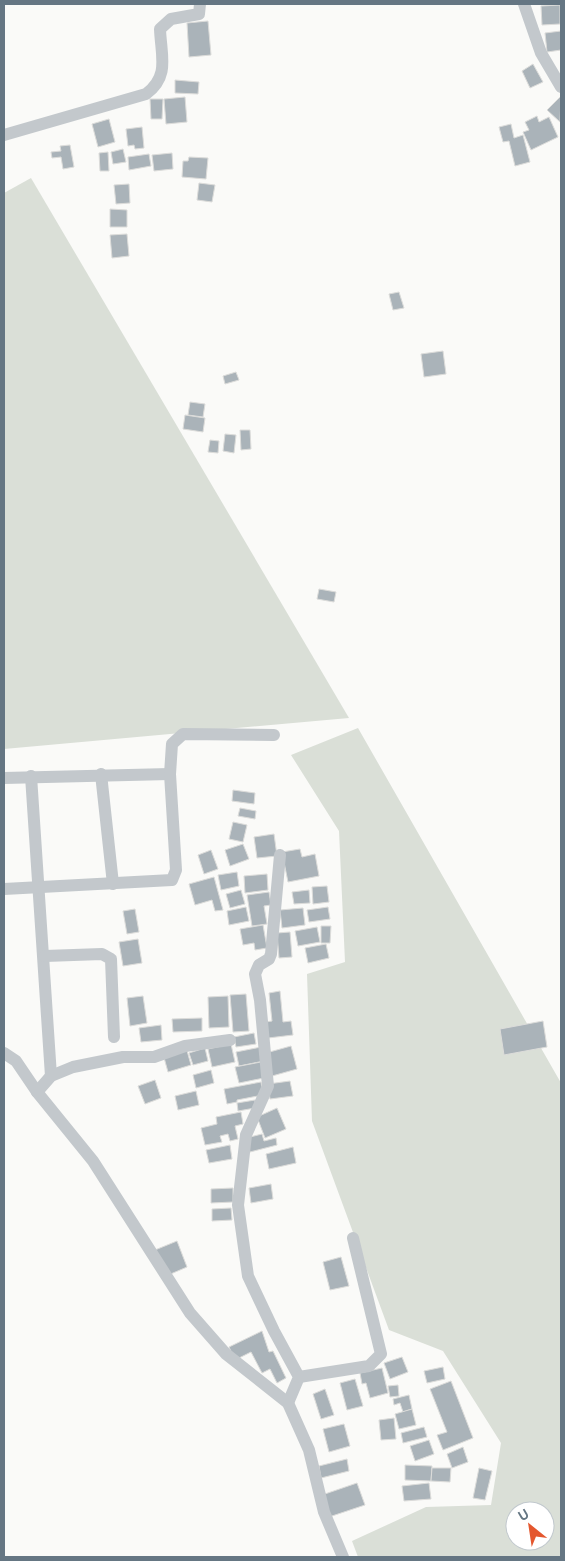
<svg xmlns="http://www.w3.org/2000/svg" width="565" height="1561" viewBox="0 0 565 1561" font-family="'DM Sans',sans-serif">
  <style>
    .green { fill: #dadfd7; fill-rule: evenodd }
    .building { fill: #aab3b9; stroke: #dcdcda }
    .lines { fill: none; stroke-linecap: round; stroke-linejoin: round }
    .street { stroke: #c3c8cc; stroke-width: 12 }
  </style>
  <rect width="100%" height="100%" fill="#fafaf8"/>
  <!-- green -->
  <g class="green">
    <polygon points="31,178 349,718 4,749 4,193"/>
    <path d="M358,728L561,1083V1557H358L352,1541L426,1507L491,1505L501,1443L443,1351L389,1330L312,1121L307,974L345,962L339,831L291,755ZM515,1511H545V1541H515Z"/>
  </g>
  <!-- building -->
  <g class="building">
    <polygon points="560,5 560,24 542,25 541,6"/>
    <polygon points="208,21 211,55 189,57 187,23"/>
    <polygon points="561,31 561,50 547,52 545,33"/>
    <polygon points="533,64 543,82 530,88 522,71"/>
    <polygon points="175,80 199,82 198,94 175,93"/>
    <polygon points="185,97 187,122 166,124 164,99"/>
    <polygon points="560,97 561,98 560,122 547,110"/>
    <polygon points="150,99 163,99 162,119 151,119"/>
    <polygon points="537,116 539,122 549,117 558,137 531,150 523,132 529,130 525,122"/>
    <polygon points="109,119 115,142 98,147 92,124"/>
    <polygon points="511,124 514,138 523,135 530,162 515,166 509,141 503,142 499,127"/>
    <polygon points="142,127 144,148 135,149 134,145 128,146 126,129"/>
    <polygon points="70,145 74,167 63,169 61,157 52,158 51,152 61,151 60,146"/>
    <polygon points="123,149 126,162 113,164 111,152"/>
    <polygon points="108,152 109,171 100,171 99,153"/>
    <polygon points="172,153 173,169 154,171 152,155"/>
    <polygon points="149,154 151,166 129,170 128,157"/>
    <polygon points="189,157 208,158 206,179 182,177 183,161 188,161"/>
    <polygon points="199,183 215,185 212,202 197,200"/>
    <polygon points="129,184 130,203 116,204 114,185"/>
    <polygon points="110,209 127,210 127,227 110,227"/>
    <polygon points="127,234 129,256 112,258 110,235"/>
    <polygon points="399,292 404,308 393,310 389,294"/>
    <polygon points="443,351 446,374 424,377 421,354"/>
    <polygon points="236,372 239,380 225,384 223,376"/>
    <polygon points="190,402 205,404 203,417 188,415"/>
    <polygon points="185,415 205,418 203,432 183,429"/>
    <polygon points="240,430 250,430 251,449 241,450"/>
    <polygon points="225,434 236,435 234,453 223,451"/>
    <polygon points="210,440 219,441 218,453 208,452"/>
    <polygon points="319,589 336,592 334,602 317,599"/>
    <polygon points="233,790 255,793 254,804 232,801"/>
    <polygon points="240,808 256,811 255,819 238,816"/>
    <polygon points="233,822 247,825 243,842 229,839"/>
    <polygon points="274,834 277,856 257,858 254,837"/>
    <polygon points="243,844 249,859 230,866 225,850"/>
    <polygon points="300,849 302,857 315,854 319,876 288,882 282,852"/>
    <polygon points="211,850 218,869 204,874 198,855"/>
    <polygon points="237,872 239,886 221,890 218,875"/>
    <polygon points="267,874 268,890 245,893 244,876"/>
    <polygon points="214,877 223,910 215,911 212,900 195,905 189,884"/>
    <polygon points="327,886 329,902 313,904 312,887"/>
    <polygon points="241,890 245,904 230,908 226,894"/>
    <polygon points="309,890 310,903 294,904 292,892"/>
    <polygon points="269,892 271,905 264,906 267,924 252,926 247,895"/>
    <polygon points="246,907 249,921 229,925 227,911"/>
    <polygon points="328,907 330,919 309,922 307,910"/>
    <polygon points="303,908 305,925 282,928 280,910"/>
    <polygon points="135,909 139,932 127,934 123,911"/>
    <polygon points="263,925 267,948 255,950 254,943 243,945 240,929"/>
    <polygon points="321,926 331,926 330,943 321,943"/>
    <polygon points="317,927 320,942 298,946 295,931"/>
    <polygon points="290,932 292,957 279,958 277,933"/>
    <polygon points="138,939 142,963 123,966 119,942"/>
    <polygon points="326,944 329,958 308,963 305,948"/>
    <polygon points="280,991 283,1022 291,1021 293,1035 268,1038 266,1022 272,1021 269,993"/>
    <polygon points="246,994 249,1031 233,1032 230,995"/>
    <polygon points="143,996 147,1023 130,1026 127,998"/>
    <polygon points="228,996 229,1027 209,1028 208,997"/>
    <polygon points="202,1018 202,1031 173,1032 172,1019"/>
    <polygon points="543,1021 547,1047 504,1055 500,1029"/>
    <polygon points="161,1025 162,1040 141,1042 139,1028"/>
    <polygon points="254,1033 256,1044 236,1047 234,1037"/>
    <polygon points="231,1044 235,1062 212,1067 208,1049"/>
    <polygon points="291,1046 297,1069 272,1076 266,1053"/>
    <polygon points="186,1047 191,1065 168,1072 163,1054"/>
    <polygon points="261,1047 264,1061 239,1066 236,1052"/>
    <polygon points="205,1048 208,1061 193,1065 189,1053"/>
    <polygon points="261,1062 264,1078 239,1083 235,1067"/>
    <polygon points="211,1070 214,1083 196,1088 193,1075"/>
    <polygon points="155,1080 161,1098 145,1104 138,1086"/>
    <polygon points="290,1081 293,1096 270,1099 268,1084"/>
    <polygon points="261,1082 263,1095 237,1100 237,1102 227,1104 224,1089"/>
    <polygon points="196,1091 199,1105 178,1110 175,1096"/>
    <polygon points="255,1100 255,1108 238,1111 237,1103"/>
    <polygon points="277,1108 286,1129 265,1138 257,1117"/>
    <polygon points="241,1112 243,1124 235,1126 238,1139 230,1141 228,1134 220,1136 222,1142 205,1145 201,1128 217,1124 216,1117"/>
    <polygon points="262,1134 264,1141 276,1138 277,1145 250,1152 246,1138"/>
    <polygon points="230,1145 232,1159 209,1163 206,1150"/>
    <polygon points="293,1147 296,1163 269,1169 266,1154"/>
    <polygon points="271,1184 273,1199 251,1203 249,1188"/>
    <polygon points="233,1188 233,1202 211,1203 211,1189"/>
    <polygon points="231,1208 232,1220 212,1221 212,1209"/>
    <polygon points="177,1241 187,1267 166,1276 155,1250"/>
    <polygon points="341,1257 349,1286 330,1290 323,1262"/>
    <polygon points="262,1331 269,1352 273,1351 286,1378 277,1383 270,1369 262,1373 251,1352 235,1360 229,1347"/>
    <polygon points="402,1357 408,1372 390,1379 384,1363"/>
    <polygon points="443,1367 445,1379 427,1383 424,1371"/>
    <polygon points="382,1368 388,1393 370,1398 366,1383 362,1384 360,1373"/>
    <polygon points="355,1379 363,1406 347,1410 340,1383"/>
    <polygon points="451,1381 473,1438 443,1450 437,1435 447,1432 430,1389"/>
    <polygon points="398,1385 399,1396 390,1397 388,1386"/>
    <polygon points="325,1389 334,1415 321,1419 313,1394"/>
    <polygon points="409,1395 412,1409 403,1412 400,1403 394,1405 393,1399"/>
    <polygon points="412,1409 416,1425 399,1429 395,1414"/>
    <polygon points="394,1418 396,1439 381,1440 379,1420"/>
    <polygon points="344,1424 350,1446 329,1452 323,1429"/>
    <polygon points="424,1427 427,1437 403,1443 401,1433"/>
    <polygon points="429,1440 434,1454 415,1461 410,1446"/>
    <polygon points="463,1447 468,1462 452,1468 447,1454"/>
    <polygon points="347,1459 349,1471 321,1478 319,1466"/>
    <polygon points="405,1465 432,1466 431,1481 405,1480"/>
    <polygon points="432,1468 451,1468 450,1482 431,1481"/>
    <polygon points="479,1468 492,1471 485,1500 473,1498"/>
    <polygon points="357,1483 365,1505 329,1517 322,1495"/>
    <polygon points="429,1483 431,1499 404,1501 402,1486"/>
  </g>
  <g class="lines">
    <!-- street -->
    <g class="street">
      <polyline points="524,4 541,53 561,87"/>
      <path d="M4,135L146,94C170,76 161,56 160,29L171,19L199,14L200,4"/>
      <polyline points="101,774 113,884"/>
      <polyline points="31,776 51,1076"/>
      <polyline points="4,778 170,774"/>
      <polyline points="280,855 271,954 269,959 259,965 255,974 260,1000 268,1086 246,1135 238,1205 248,1276 274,1331 299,1377 288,1403"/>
      <polyline points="4,889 172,880 176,870 170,774 172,744 183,734 274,735"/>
      <polyline points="45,956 102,954 111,959 114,1037"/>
      <polyline points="4,1053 16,1061 37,1092 93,1161 190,1313 226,1354 288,1403 309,1450 324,1512 343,1557"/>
      <polyline points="37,1092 51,1076 73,1067 123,1057 154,1057 185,1046 230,1040"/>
      <polyline points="299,1377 369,1366 381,1354 353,1238"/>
    </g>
  </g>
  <!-- border -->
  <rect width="565" height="1561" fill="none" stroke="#657683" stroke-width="10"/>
  <!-- north arrow -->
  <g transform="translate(530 1526) rotate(330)"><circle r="24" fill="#ffffff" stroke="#c1c8cd"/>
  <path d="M0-4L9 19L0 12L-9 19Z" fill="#e4572e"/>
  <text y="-8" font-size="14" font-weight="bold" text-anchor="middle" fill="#657683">U</text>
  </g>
</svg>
